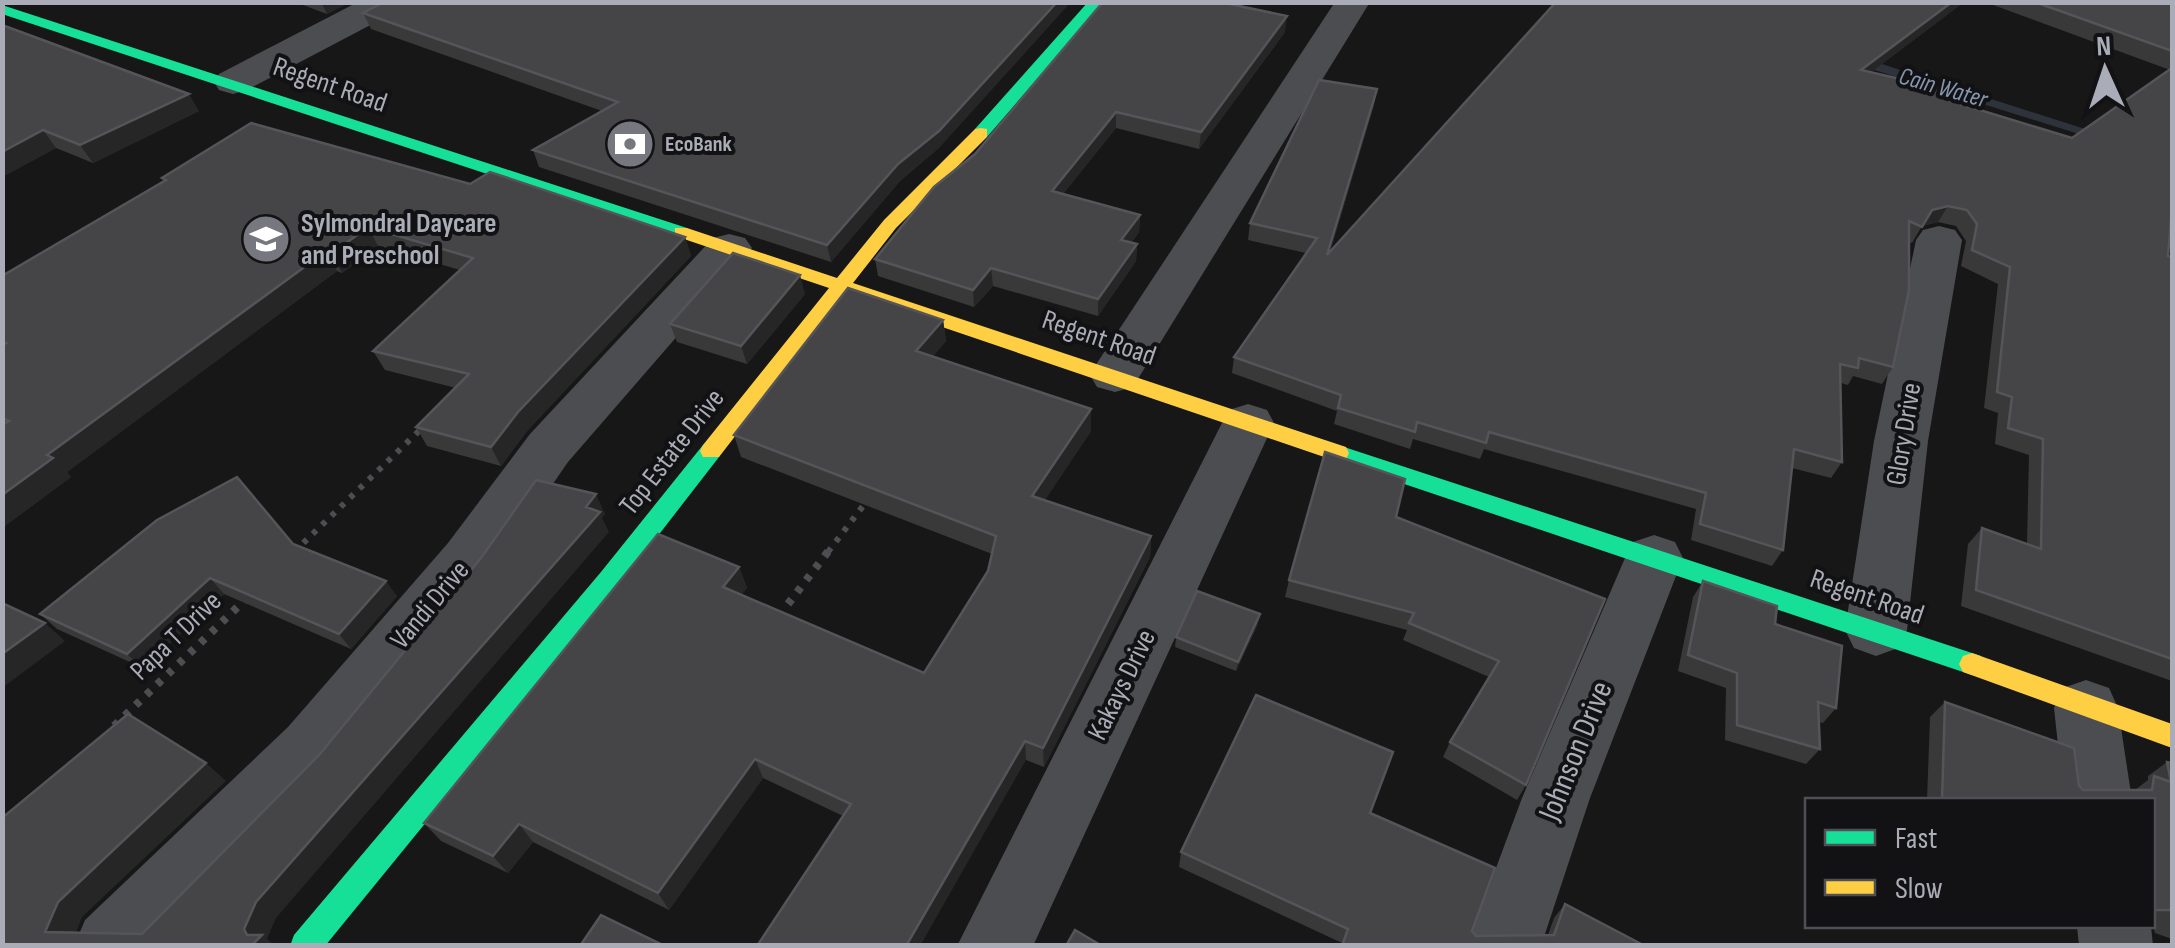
<svg xmlns="http://www.w3.org/2000/svg" width="2175" height="948" viewBox="0 0 2175 948" font-family="'Sofia Sans Condensed',sans-serif">
  <style>
    .lines { fill: none; stroke-linecap: round; stroke-linejoin: round }
    .stream { fill: #2e323a; fill-rule: evenodd }
    .path-far1 { stroke: #4d4e51; stroke-width: 6; stroke-dasharray: 5 8; stroke-linecap: butt }
    .path { stroke: #4d4e51; stroke-width: 8; stroke-dasharray: 6 9; stroke-linecap: butt }
    .street { fill: #4c4d50; fill-rule: evenodd }
    .fast { fill: #16e098; fill-rule: evenodd }
    .slow { fill: #ffcf43; fill-rule: evenodd }
    .wall { fill: #39393a }
    .shaded-wall { fill: #262627 }
    .building { fill: #454548; stroke: #555559; stroke-width: 2.5 }
    .labels { text-anchor: middle; dominant-baseline: central; stroke-width: 8; stroke-linejoin: round; paint-order: stroke }
    .far-poi-label { font-size: 22px; font-weight: bold; fill: #aaacb7; stroke: #121113; text-anchor: start }
    .far-water-label { font-size: 25px; font-style: italic; fill: #8495ae; stroke: #121113 }
    .street-label { font-size: 28px; fill: #aaacb7; stroke: #121113 }
    .poi-label { font-size: 28px; font-weight: bold; fill: #aaacb7; stroke: #121113; text-anchor: start }
    .near-street-label { font-size: 32px; fill: #aaacb7; stroke: #121113 }
  </style>
  <rect width="100%" height="100%" fill="#171717"/>
  <g class="lines">
    <!-- stream -->
    <polygon class="stream" points="1852,57 1860,57 2110,137 2103,141 2098,140 1852,63"/>
    <!-- path-far1 -->
    <g class="path-far1">
      <polyline points="294,552 419,431"/>
      <polyline points="828,552 869,498"/>
    </g>
    <!-- path -->
    <g class="path">
      <polyline points="294,552 297,549"/>
      <polyline points="788,604 830,549"/>
      <polyline points="114,726 249,596"/>
    </g>
    <!-- street -->
    <g class="street">
      <polygon points="358,2 403,2 399,10 247,90 233,94 219,90 214,82 219,74"/>
      <polygon points="1335,2 1370,2 1133,387 1115,392 1097,387 1090,375 1097,363"/>
      <polygon points="1939,226 1955,230 1962,240 1928,441 1907,630 1898,648 1876,656 1854,648 1845,630 1874,441 1916,240 1923,230"/>
      <polygon points="729,234 745,238 752,248 745,258 568,462 490,575 334,769 163,946 74,946 85,920 288,727 448,543 530,434 713,238"/>
      <polygon points="1248,404 1267,410 1274,423 1033,946 957,946 1222,423 1229,410"/>
      <polygon points="1654,535 1675,542 1683,558 1590,798 1541,946 1467,946 1522,798 1625,558 1633,542"/>
      <polygon points="2086,680 2109,688 2118,708 2132,800 2064,800 2054,708 2063,688"/>
      <polygon points="2077,926 2151,926 2153,946 2079,946"/>
    </g>
    <!-- fast -->
    <g class="fast">
      <polygon points="1088,2 1102,4 987,137 975,137 975,129"/>
      <polygon points="2,5 687,228 690,232 681,238 675,236 2,14"/>
      <polygon points="711,443 722,451 719,457 619,586 325,946 290,946 294,935 601,572 703,445"/>
      <polygon points="1338,445 1972,653 1981,656 1985,664 1981,672 1972,675 1330,459 1327,453 1330,447"/>
    </g>
    <!-- slow -->
    <g class="slow">
      <polygon points="981,128 987,129 987,137 896,228 853,283 1346,447 1349,453 1346,459 1330,459 845,294 719,457 703,457 700,451 703,445 829,288 675,236 675,228 687,228 837,278 884,220 975,129"/>
      <polygon points="1972,653 2172,724 2172,748 1963,672 1959,664 1963,656"/>
    </g>
  </g>
  <!-- wall -->
  <g class="wall">
    <polygon points="295,2 350,2 327,14"/>
    <polygon points="1556,2 1964,2 1871,72 1960,104 2072,138 2170,70 1985,2 2172,2 2172,207 2168,256 2172,257 2172,681 1961,606 1968,544 1982,528 2027,544 2029,455 1995,444 1998,413 1984,408 1998,284 1961,266 1966,241 1956,226 1938,222 1922,226 1912,243 1909,242 1893,367 1882,384 1853,376 1848,385 1841,383 1842,462 1831,478 1792,468 1783,550 1772,566 1691,540 1696,509 1484,449 1480,459 1413,439 1410,449 1334,424 1337,411 1232,373 1234,357 1306,253 1248,240 1250,223 1377,89 1374,105 1330,252"/>
    <polygon points="363,13 940,147 900,181 831,262 539,167 533,150 602,111 371,29"/>
    <polygon points="2,25 199,111 93,163 56,148 2,177"/>
    <polygon points="1285,32 1199,149 1116,128 1063,194 1140,215 1139,232 1131,243 1137,244 1136,261 1098,316 993,286 974,307 878,276 875,259 975,154"/>
    <polygon points="162,178 470,184 685,237 691,256 527,431 501,466 427,446 416,427 456,388 385,370 373,351 460,270 378,246 342,273 337,271 67,472 71,477 2,528 2,276 163,181"/>
    <polygon points="805,294 747,364 677,342 670,324"/>
    <polygon points="943,320 946,341 932,357 1091,409 1091,431 1044,501 1151,536 1150,557 1044,767 1026,760 843,816 763,778 669,910 533,842 508,873 441,841 424,823 739,567 747,588 741,595 924,673 988,571 992,554 741,457 734,435"/>
    <polygon points="1396,517 1605,599 1526,785 1517,800 1443,757 1450,742 1489,677 1403,640 1407,630 1285,597 1289,580"/>
    <polygon points="293,544 397,596 351,649 224,594 143,668 57,629 40,614"/>
    <polygon points="1703,581 1775,624 1836,708 1823,723 1819,722 1820,749 1806,764 1725,740 1726,688 1678,671 1693,597"/>
    <polygon points="1258,624 1236,671 1175,647 1176,637"/>
    <polygon points="1945,702 2083,790 2135,790 2148,780 2148,776 2167,762 2172,763 2172,939 2155,933 2152,923 2152,800 1927,800 1930,717"/>
    <polygon points="1370,813 1476,936 1548,935 1554,918 1565,904 1645,946 1342,946 1342,943 1179,867 1181,852"/>
  </g>
  <!-- shaded-wall -->
  <g class="shaded-wall">
    <polygon points="321,2 350,2 327,14"/>
    <polygon points="1057,2 1071,2 940,147 900,181 831,262 827,245 898,164"/>
    <polygon points="1952,2 1964,2 1853,86 1861,70"/>
    <polygon points="1287,16 1285,32 1199,149 1201,132"/>
    <polygon points="1377,89 1374,105 1324,271 1327,255"/>
    <polygon points="189,94 199,111 93,163 80,145"/>
    <polygon points="1116,112 1116,128 1052,208 1052,191"/>
    <polygon points="43,130 56,148 2,177 2,152"/>
    <polygon points="1948,206 1938,222 1922,226 1932,210"/>
    <polygon points="1140,215 1139,232 1120,257 1121,240"/>
    <polygon points="368,227 378,246 342,273 331,254"/>
    <polygon points="685,237 691,256 527,431 501,466 491,447 518,412"/>
    <polygon points="1137,244 1136,261 1098,316 1098,299"/>
    <polygon points="325,252 337,271 67,472 71,477 2,528 2,495 47,455"/>
    <polygon points="991,268 993,286 974,307 973,290"/>
    <polygon points="800,275 805,294 747,364 741,346"/>
    <polygon points="943,320 946,341 919,373 916,351"/>
    <polygon points="1091,409 1091,431 1033,518 1032,496"/>
    <polygon points="596,494 605,514 602,518 609,532 276,918 267,939 276,946 253,946 244,929 256,902"/>
    <polygon points="1151,536 1150,557 1044,767 1043,748"/>
    <polygon points="739,567 747,588 731,608 723,587"/>
    <polygon points="210,578 224,594 143,668 127,654"/>
    <polygon points="386,581 397,596 351,649 339,634"/>
    <polygon points="1260,614 1258,624 1236,671 1238,662"/>
    <polygon points="45,623 65,641 2,688 2,654"/>
    <polygon points="1025,741 1026,760 920,946 906,946"/>
    <polygon points="755,759 763,778 669,910 658,893"/>
    <polygon points="206,763 226,781 82,917 71,946 45,932 58,902"/>
    <polygon points="519,824 533,842 508,873 493,856"/>
  </g>
  <!-- building -->
  <g class="building">
    <polygon points="384,2 1057,2 939,131 898,164 827,245 533,150 618,102 363,13"/>
    <polygon points="1103,2 1220,2 1287,16 1201,132 1116,112 1052,191 1140,215 1121,240 1137,244 1098,299 991,268 973,290 875,259 934,187 975,154"/>
    <polygon points="1556,2 1952,2 1861,70 1961,93 1960,104 2072,138 2172,68 2172,207 2168,256 2172,257 2172,659 1976,590 1982,528 2041,549 2043,439 2008,428 2012,397 1997,392 2010,267 1972,250 1977,224 1967,210 1948,206 1932,210 1922,227 1909,221 1909,290 1893,367 1859,358 1858,368 1840,364 1842,462 1794,449 1783,550 1700,524 1706,493 1489,432 1486,443 1417,422 1415,432 1338,408 1341,395 1234,357 1317,238 1250,223 1319,80 1377,89 1327,255"/>
    <polygon points="2035,2 2172,2 2172,51"/>
    <polygon points="2,25 189,94 80,145 43,130 2,152"/>
    <polygon points="251,123 470,184 490,172 685,237 518,412 491,447 416,427 469,374 373,351 473,258 368,227 331,254 325,252 47,455 53,458 2,495 2,425 9,421 2,418 2,346 6,343 2,342 2,276 166,180 162,178"/>
    <polygon points="733,253 800,275 741,346 670,324"/>
    <polygon points="848,288 943,320 916,351 1091,409 1032,496 1151,536 1043,748 1025,741 906,946 757,946 851,804 755,759 658,893 519,824 493,856 424,823 658,534 739,567 723,587 924,673 988,571 996,536 734,435"/>
    <polygon points="1325,452 1405,479 1396,517 1605,599 1526,785 1450,742 1499,661 1409,623 1414,613 1289,580"/>
    <polygon points="237,477 293,544 386,581 339,634 210,578 127,654 40,614 157,520"/>
    <polygon points="536,480 596,494 586,507 600,512 256,902 244,929 247,935 262,935 252,945 254,946 2,946 2,818 128,714 206,763 58,902 45,932 142,934 320,754 481,558"/>
    <polygon points="1703,581 1777,606 1775,624 1842,646 1836,708 1818,702 1820,749 1737,725 1737,673 1688,655"/>
    <polygon points="1197,591 1260,614 1238,662 1176,637"/>
    <polygon points="2,603 45,623 2,654"/>
    <polygon points="1256,695 1393,752 1370,813 1495,868 1472,931 1476,936 1554,935 1565,904 1645,946 1342,946 1348,929 1181,852"/>
    <polygon points="1945,702 2074,748 2079,786 2083,790 2152,790 2154,776 2171,782 2167,762 2172,763 2172,910 2152,910 2152,800 1942,800"/>
    <polygon points="601,915 665,946 580,946"/>
    <polygon points="1075,930 1102,946 1066,946"/>
  </g>
  <!-- icons -->
  <defs>
    <g id="bank-disc" transform="scale(2.5)"><circle r="9.5" fill="#77787f" stroke="#121113"/><path d="M-6-4H6V4H-6ZM0-2.3a2.3 2.3 0 1 0 0 4.6a2.3 2.3 0 1 0 0-4.6Z" fill="#fff"/></g>
    <g id="school-disc" transform="scale(2.5)"><circle r="9.5" fill="#77787f" stroke="#121113"/><path d="M0-5L7-2L0 1L-7-2ZM-4 1L0 2.5L4 1V4Q0 6-4 4Z" fill="#fff"/></g>
  </defs>
  <g fill-rule="evenodd">
    <use href="#bank-disc" x="630" y="144"/>
    <use href="#school-disc" x="266" y="239"/>
  </g>
  <g class="labels">
    <!-- far-poi labels -->
    <g class="far-poi-label">
      <text x="665" y="144">EcoBank</text>
    </g>
    <!-- far-water labels -->
    <g class="far-water-label">
      <text transform="translate(1943 88) rotate(16)">Cain Water</text>
    </g>
    <!-- street labels -->
    <g class="street-label">
      <text transform="translate(330 85) rotate(19)">Regent Road</text>
      <text transform="translate(1099 338) rotate(19)">Regent Road</text>
      <text transform="translate(1904 434) rotate(-81)">Glory Drive</text>
      <text transform="translate(672 452) rotate(-52)">Top Estate Drive</text>
      <text transform="translate(1867 597) rotate(19)">Regent Road</text>
      <text transform="translate(430 605) rotate(-50)">Vandi Drive</text>
      <text transform="translate(176 636) rotate(-44)">Papa T Drive</text>
      <text transform="translate(1122 685) rotate(-64)">Kakays Drive</text>
    </g>
    <!-- poi labels -->
    <g class="poi-label">
      <text x="301" y="223">Sylmondral Daycare<tspan x="301" dy="32">and Preschool</tspan></text>
    </g>
    <!-- near-street labels -->
    <g class="near-street-label">
      <text transform="translate(1576 751) rotate(-68)">Johnson Drive</text>
    </g>
  </g>
  <!-- border -->
  <rect width="2175" height="948" fill="none" stroke="#aaacb7" stroke-width="10"/>
  <!-- legend -->
  <rect x="1805" y="798" width="350" height="130" fill="#121113" stroke="#4f4f55" stroke-width="2.5"/>
  <rect x="1825" y="830" width="50" height="15" fill="#16e098" stroke="#4f4f55" stroke-width="2.5"/>
  <text x="1895" y="848" font-size="30" fill="#aaacb7">Fast</text>
  <rect x="1825" y="880" width="50" height="15" fill="#ffcf43" stroke="#4f4f55" stroke-width="2.5"/>
  <text x="1895" y="898" font-size="30" fill="#aaacb7">Slow</text>
  <!-- north arrow -->
  <g transform="translate(2105 70) rotate(357)" stroke="#121113" stroke-width="8" paint-order="stroke">
  <path d="M0-8L18 38L0 25L-18 38Z" fill="#aaacb7"/>
  <text y="-15" font-size="28" font-weight="bold" text-anchor="middle" fill="#aaacb7">N</text>
  </g>
</svg>
